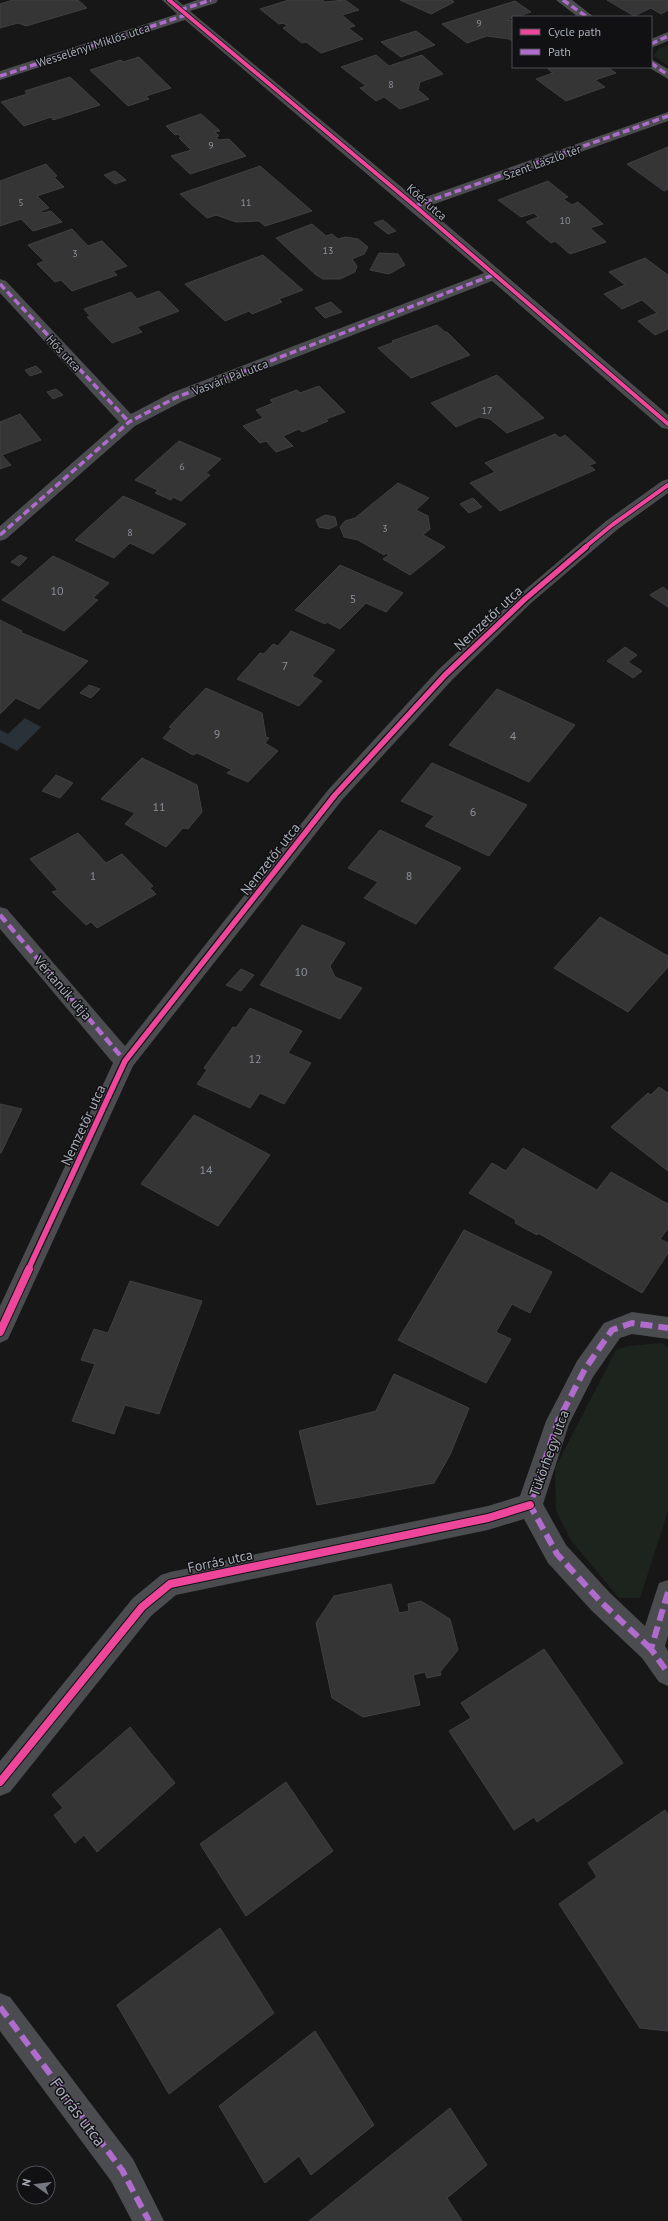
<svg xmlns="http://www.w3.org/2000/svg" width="668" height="2221" viewBox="0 0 668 2221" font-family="'PT Sans',sans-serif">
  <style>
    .green { fill: #1d241e }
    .water { fill: #2a3239 }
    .building { fill: #353536; stroke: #3f4043 }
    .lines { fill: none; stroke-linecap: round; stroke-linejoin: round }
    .street { fill: #4b4c50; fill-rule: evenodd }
    .quiet-far2 { stroke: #b06ccc; stroke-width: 3.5; stroke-dasharray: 7 3.5; stroke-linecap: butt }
    .quiet-far1 { stroke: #b06ccc; stroke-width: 4.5; stroke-dasharray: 9 4.5; stroke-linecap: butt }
    .quiet { stroke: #b06ccc; stroke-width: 6; stroke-dasharray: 12 6; stroke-linecap: butt }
    .cycleway-far2-casing { stroke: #111113; stroke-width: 5.5 }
    .cycleway-far1-casing { stroke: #111113; stroke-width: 8 }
    .cycleway-casing { stroke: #111113; stroke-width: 10 }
    .cycleway-far2 { stroke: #ed469a; stroke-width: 4 }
    .cycleway-far1 { stroke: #ed469a; stroke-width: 5.5 }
    .cycleway { stroke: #ed469a; stroke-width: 8 }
    .labels { text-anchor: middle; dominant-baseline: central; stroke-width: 3; stroke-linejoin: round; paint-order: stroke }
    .far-number-label { font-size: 10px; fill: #8b8f98 }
    .far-street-label { font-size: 12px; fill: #a8adb8; stroke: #111113 }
    .number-label { font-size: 12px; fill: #8b8f98 }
    .street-label { font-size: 14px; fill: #a8adb8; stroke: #111113 }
    .near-street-label { font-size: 17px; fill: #a8adb8; stroke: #111113 }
  </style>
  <rect width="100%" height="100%" fill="#171717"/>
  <!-- green -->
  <g class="green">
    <polygon points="668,45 668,66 654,56 658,49"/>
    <polygon points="661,1343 668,1347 668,1511 640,1598 619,1598 570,1539 556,1510 555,1468 616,1350 628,1346"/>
  </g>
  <!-- water -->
  <polygon class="water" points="25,718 41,727 17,751 0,742 0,730 8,734"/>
  <!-- building -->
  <g class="building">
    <polygon points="13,0 78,0 87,8 26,26 18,23 0,28 0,4"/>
    <polygon points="289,0 322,0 325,2 345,0 359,10 342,15 355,26 348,28 363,39 321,53 306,42 302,43 283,28 288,26 283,23 279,24 260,9"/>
    <polygon points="400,0 452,0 454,2 431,14"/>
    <polygon points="607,0 668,0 668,10 661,14 651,8 634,16"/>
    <polygon points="515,1 531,12 506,20 513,21 513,41 509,39 487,36 467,43 442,24"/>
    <polygon points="416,31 435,45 401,57 381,42"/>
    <polygon points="376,55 389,66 422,55 443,74 420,82 418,90 429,99 400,109 384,97 376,101 360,88 366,86 341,67"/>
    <polygon points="139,57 171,88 146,96 149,99 128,106 90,70 121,60 123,62"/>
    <polygon points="554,67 607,67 616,73 595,80 605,87 566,101 536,79 553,73 548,69"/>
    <polygon points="70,77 100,105 53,120 51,117 24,126 1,102 27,94 25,91"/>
    <polygon points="201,114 220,131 215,132 219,136 216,137 219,140 229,139 246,156 190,174 171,156 191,150 179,138 181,137 178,134 175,135 166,126"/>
    <polygon points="668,147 668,189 664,191 627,164"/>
    <polygon points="46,164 57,176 54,177 64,187 37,196 49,208 41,211 43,213 51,211 62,222 33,231 21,219 0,226 0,181"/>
    <polygon points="260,166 312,211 265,226 259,221 236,222 216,215 207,218 180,194"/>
    <polygon points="115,171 126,180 115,184 104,175"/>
    <polygon points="548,181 568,197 563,199 572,205 578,202 603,224 590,228 606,242 570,254 555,241 551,243 526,222 538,217 534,213 521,217 498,200"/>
    <polygon points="383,220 396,231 388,234 374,223"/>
    <polygon points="312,224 326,236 332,234 338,239 345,237 358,239 368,247 364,254 352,259 357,266 355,272 340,279 323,279 316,275 276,238"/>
    <polygon points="72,229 88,246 102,241 127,266 113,271 117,275 72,291 61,280 55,282 37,264 44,261 28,245"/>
    <polygon points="379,253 398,254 405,265 389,274 370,270"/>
    <polygon points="263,255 303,290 279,299 282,302 252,314 249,311 225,321 185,284"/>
    <polygon points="645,258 668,275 668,329 655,335 638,321 657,313 642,300 622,309 604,294 625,285 609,272"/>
    <polygon points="159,291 179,311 137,327 142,332 112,343 87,317 90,316 84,309 131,292 137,299"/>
    <polygon points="331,302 342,312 325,318 315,308"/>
    <polygon points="437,325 445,332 447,332 470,355 411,378 378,348 394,342 392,341"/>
    <polygon points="36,366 42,372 30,376 25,370"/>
    <polygon points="497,375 544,418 507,433 490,419 479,417 456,427 431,403"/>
    <polygon points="319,386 345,412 326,419 328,421 302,432 299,429 283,436 293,446 276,452 266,441 260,443 243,426 263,418 256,410 273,403 270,400 297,390 300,393"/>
    <polygon points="56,389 63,395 53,399 47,392"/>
    <polygon points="20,414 41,440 2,455 11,465 0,469 0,422"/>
    <polygon points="555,434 560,438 565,435 596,463 589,465 595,470 500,511 470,483 495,472 485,463"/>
    <polygon points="179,441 221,459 206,473 210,475 181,501 173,497 171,500 155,493 158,490 135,480"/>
    <polygon points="398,483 429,498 416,510 428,516 430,529 423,535 445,547 410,575 383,559 389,555 386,553 384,555 358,540 344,537 340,527 345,521 355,518"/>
    <polygon points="123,496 186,524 153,554 130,543 114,558 75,540"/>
    <polygon points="473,498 482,507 469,513 460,504"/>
    <polygon points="325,515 335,517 337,525 329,529 319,527 316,520"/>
    <polygon points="20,555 27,558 19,566 11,562"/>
    <polygon points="53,556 109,583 93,598 98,600 64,631 2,600"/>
    <polygon points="340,565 403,593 386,612 366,603 340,629 327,622 325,624 295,610"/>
    <polygon points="663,587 668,591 668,607 650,595"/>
    <polygon points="0,620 22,631 20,632 88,661 39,709 16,698 0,714"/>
    <polygon points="291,631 335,650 312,676 322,681 299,706 237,679 260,653 264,654 273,644 278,646"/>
    <polygon points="625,647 637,655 628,662 642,671 633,678 607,661"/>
    <polygon points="89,685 100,689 91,698 80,693"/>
    <polygon points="206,688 262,713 266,737 269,738 265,743 278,751 248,782 227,773 232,770 197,753 193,755 163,738 172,728 169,727"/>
    <polygon points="497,689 575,725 529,782 449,745"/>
    <polygon points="142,758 197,785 202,812 188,829 183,828 166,847 125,824 135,813 101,799"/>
    <polygon points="432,763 527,805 489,856 425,826 434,816 401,801"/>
    <polygon points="56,775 73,783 60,798 42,791"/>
    <polygon points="380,830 461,868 416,924 364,898 378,882 348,868"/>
    <polygon points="78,833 106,863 122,854 153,886 150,888 156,894 97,928 91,922 86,925 52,892 58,890 30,859"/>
    <polygon points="600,917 668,956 668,967 628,1012 554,968"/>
    <polygon points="302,925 345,943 330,966 335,977 362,988 340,1019 260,985"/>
    <polygon points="241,969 254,975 241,991 226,985"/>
    <polygon points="250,1008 302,1031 288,1053 311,1063 284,1104 260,1093 250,1108 197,1084 207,1070 204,1068 233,1027 236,1028"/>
    <polygon points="659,1087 668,1093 668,1171 611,1127 648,1093 651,1095"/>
    <polygon points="0,1104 22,1109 1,1153 0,1153"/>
    <polygon points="194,1115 270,1155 218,1226 141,1184"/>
    <polygon points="523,1148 597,1190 611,1172 668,1204 668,1229 660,1239 668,1243 668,1253 642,1293 538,1233 537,1235 515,1223 516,1220 469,1193 492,1163 506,1171"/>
    <polygon points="464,1230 552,1272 530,1313 512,1304 496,1332 511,1339 486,1383 398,1340"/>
    <polygon points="130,1281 202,1301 159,1414 125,1405 114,1434 72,1421 95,1364 81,1360 94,1329 108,1333"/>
    <polygon points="394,1374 469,1408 450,1455 434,1483 317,1505 299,1431 376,1411"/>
    <polygon points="391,1584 399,1613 409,1611 408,1604 421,1601 450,1619 458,1650 440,1672 441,1675 427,1678 425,1672 413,1675 420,1705 363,1717 332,1698 316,1623 334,1596"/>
    <polygon points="544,1649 623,1763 537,1822 534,1817 514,1830 449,1731 471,1718 461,1703"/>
    <polygon points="130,1727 175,1783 97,1852 84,1835 75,1843 54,1815 63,1808 52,1795"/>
    <polygon points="286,1782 333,1851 246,1916 200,1844"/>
    <polygon points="665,1810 668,1815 668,2031 640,2028 559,1904 597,1877 588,1863"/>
    <polygon points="220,1928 274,2013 169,2094 117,2005"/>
    <polygon points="315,2031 374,2125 311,2175 299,2156 265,2183 219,2106"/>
    <polygon points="450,2108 487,2165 447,2198 462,2221 309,2221"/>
  </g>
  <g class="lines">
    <!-- street -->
    <g class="street">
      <polygon points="162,0 177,0 183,5 197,0 218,0 216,3 190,11 417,200 668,112 668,121 426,207 668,415 668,429 662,428 492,281 183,401 135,426 6,539 0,541 0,526 119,422 0,293 0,279 6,281 131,414 171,393 484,273 185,20 0,80 0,71 177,14"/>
      <polygon points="556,0 572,0 594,17 578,17"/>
      <polygon points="668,32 668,41 651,48 651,39"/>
      <polygon points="651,59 668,69 668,79 648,67 651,67"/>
      <polygon points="668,479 668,493 618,529 531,603 452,680 342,800 133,1066 8,1339 0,1343 0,1306 113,1063 0,929 0,907 7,909 125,1046 328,790 438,670 519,595 606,521 662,481"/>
      <polygon points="632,1312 668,1317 668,1339 632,1334 620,1338 593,1377 569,1424 543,1504 566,1545 610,1593 645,1626 659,1583 668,1580 668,1636 665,1646 668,1651 668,1686 659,1682 642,1658 592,1611 548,1563 524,1519 488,1530 176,1595 151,1616 10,1792 0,1796 0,1761 133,1598 161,1575 170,1572 488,1506 520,1496 546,1421 577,1361 604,1323"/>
      <polygon points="0,1993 10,1997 133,2159 164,2221 132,2221 111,2181 0,2031"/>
    </g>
    <!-- quiet-far2 -->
    <g class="quiet-far2">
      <polyline points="563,0 587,17"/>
      <polyline points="180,10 211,0"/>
      <polyline points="651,44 668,36"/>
      <polyline points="651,63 668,75"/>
      <polyline points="0,76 186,15"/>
      <polyline points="415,206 668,116"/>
      <polyline points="0,284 129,422"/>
      <polyline points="0,535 129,422 177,397 493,275"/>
    </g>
    <!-- quiet-far1 -->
    <polyline class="quiet-far1" points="0,915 125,1061"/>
    <!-- quiet -->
    <g class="quiet">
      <polyline points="668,1592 651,1649 668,1673"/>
      <polyline points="651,1649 601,1602 557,1554 530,1505 558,1421 585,1369 612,1330 632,1323 668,1328"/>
      <polyline points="0,2007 122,2170 149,2221"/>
    </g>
    <!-- cycleway-far2 casing -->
    <g class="cycleway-far2-casing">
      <g id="cycleway-far2">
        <polyline points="169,0 415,206 668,424"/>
        <polyline points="584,548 612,525 668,485"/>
      </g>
    </g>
    <!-- cycleway-far1 casing -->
    <g class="cycleway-far1-casing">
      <polyline id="cycleway-far1" points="28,1270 125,1061 335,795 445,675 525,599 586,547"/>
    </g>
    <!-- cycleway casing -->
    <g class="cycleway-casing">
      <g id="cycleway">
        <polyline points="0,1332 29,1269"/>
        <polyline points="0,1782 142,1607 170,1584 488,1518 530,1505"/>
      </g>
    </g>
    <!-- cycleway-far2 -->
    <use href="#cycleway-far2" class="cycleway-far2"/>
    <!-- cycleway-far1 -->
    <use href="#cycleway-far1" class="cycleway-far1"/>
    <!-- cycleway -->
    <use href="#cycleway" class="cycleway"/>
  </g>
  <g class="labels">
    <!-- far-number labels -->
    <g class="far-number-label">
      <text x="479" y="23">9</text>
      <text x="391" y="84">8</text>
      <text x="211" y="145">9</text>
      <text x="21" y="202">5</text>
      <text x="246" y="202">11</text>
      <text x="565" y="220">10</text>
      <text x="328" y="250">13</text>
      <text x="75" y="253">3</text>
      <text x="487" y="410">17</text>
      <text x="182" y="466">6</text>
      <text x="385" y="528">3</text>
      <text x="130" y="532">8</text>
    </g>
    <!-- far-street labels -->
    <g class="far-street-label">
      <text transform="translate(93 45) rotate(-18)">Wesselényi Miklós utca</text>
      <text transform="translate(542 162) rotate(-20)">Szent László tér</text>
      <text transform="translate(427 202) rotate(41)">Kőér utca</text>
      <text transform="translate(64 353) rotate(47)">Hős utca</text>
      <text transform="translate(230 377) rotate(-21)">Vasvári Pál utca</text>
    </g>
    <!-- number labels -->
    <g class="number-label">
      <text x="57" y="590">10</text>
      <text x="353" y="598">5</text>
      <text x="285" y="665">7</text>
      <text x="217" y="733">9</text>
      <text x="513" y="735">4</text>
      <text x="159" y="806">11</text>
      <text x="473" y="811">6</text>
      <text x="93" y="875">1</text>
      <text x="409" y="875">8</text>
      <text x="301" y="971">10</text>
      <text x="255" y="1058">12</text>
      <text x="206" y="1169">14</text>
    </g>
    <!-- street labels -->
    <g class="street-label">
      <text transform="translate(488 618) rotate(-43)">Nemzetőr utca</text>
      <text transform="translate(270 859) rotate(-52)">Nemzetőr utca</text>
      <text transform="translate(63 988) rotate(49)">Vértanúk útja</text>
      <text transform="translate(83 1125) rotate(-65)">Nemzetőr utca</text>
      <text transform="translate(549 1453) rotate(-70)">Tükörhegy utca</text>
      <text transform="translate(220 1561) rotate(-12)">Forrás utca</text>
    </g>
    <!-- near-street labels -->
    <g class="near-street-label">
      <text transform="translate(78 2112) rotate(53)">Forrás utca</text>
    </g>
  </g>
  <!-- legend -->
  <rect x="512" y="16" width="140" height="52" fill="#111113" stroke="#4d4f55"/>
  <rect x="520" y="29" width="20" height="6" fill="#ed469a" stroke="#4d4f55"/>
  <text x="548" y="36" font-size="12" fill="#a8adb8">Cycle path</text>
  <rect x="520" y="49" width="20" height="6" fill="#b06ccc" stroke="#4d4f55"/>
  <text x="548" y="56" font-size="12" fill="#a8adb8">Path</text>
  <!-- north arrow -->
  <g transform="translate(36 2185) rotate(284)"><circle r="19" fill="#111113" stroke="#4d4f55"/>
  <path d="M0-3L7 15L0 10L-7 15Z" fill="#757880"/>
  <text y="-6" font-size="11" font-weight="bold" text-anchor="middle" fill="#a8adb8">N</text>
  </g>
</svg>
